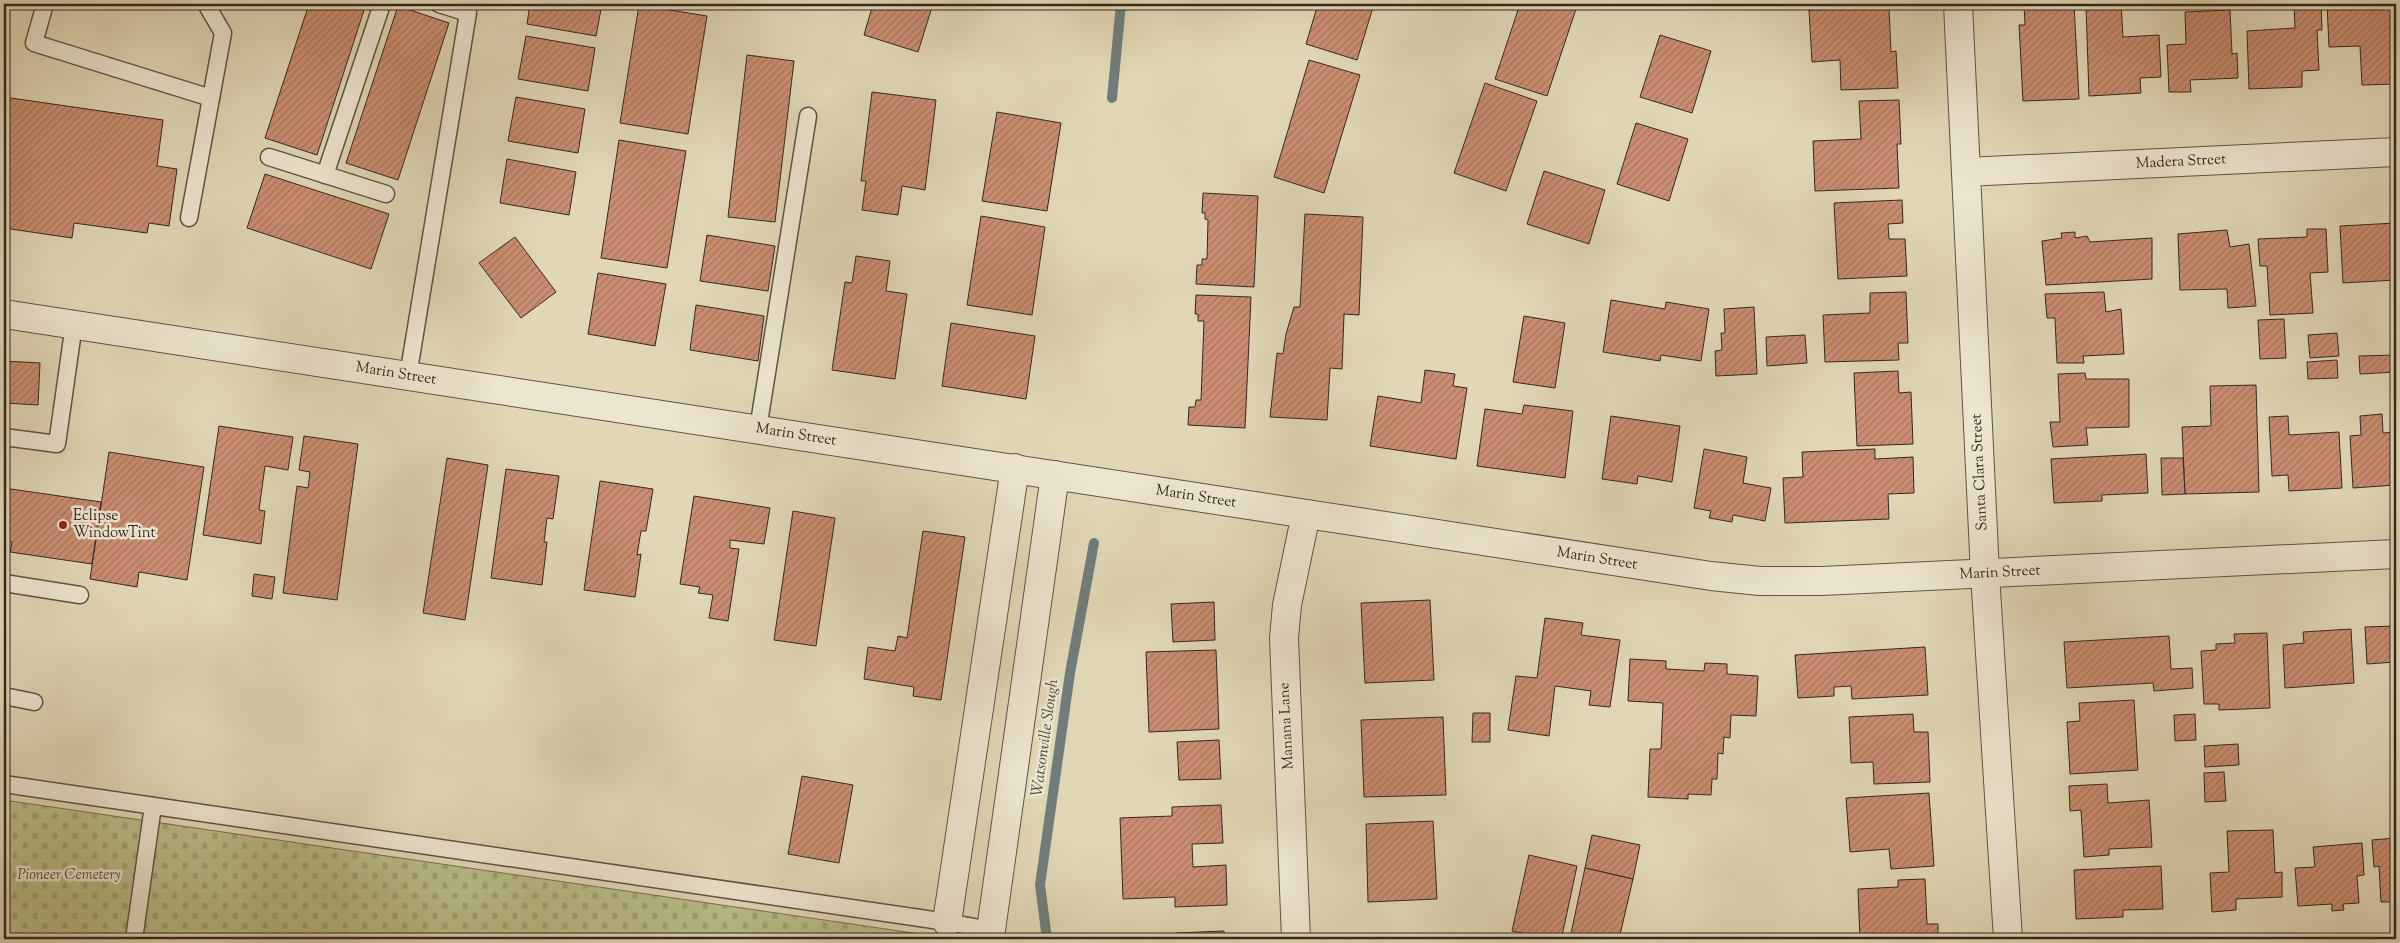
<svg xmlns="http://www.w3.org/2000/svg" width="2400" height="943" viewBox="0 0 2400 943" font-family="'Sorts Mill Goudy',serif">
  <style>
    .cemetery { fill: url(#cemetery-stones); stroke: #767254 }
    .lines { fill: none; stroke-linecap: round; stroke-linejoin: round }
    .stream { stroke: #717d7c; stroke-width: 10 }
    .building { fill: url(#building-hatch); stroke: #33281f }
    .service-casing { stroke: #5e5444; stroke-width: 19 }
    .minor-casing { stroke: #5e5444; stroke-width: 30 }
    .service { stroke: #ece5cf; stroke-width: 16 }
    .minor { stroke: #ece5cf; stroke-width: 28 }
    .poi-dot { fill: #8f2418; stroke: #ece5cf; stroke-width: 2 }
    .labels { text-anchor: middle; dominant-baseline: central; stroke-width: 5; stroke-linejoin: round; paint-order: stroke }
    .street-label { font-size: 15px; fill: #33281f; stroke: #ece5cf }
    .poi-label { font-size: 15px; fill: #33281f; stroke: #ece5cf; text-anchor: start }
    .park-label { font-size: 15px; font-style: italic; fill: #544d3a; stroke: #ece5cf }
    .water-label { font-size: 16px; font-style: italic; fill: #4d4c46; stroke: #ece5cf }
  </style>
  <defs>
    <pattern id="cemetery-stones" width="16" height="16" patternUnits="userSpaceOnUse" patternTransform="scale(1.25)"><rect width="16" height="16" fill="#b9bd89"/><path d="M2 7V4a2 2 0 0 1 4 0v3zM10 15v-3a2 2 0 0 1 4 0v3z" fill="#a0a276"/></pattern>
    <pattern id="building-hatch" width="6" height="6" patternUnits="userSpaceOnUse" patternTransform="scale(1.25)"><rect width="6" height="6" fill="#cc8e72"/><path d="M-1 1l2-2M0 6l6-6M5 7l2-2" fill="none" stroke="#a6745d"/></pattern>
  </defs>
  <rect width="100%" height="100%" fill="#e1d7b5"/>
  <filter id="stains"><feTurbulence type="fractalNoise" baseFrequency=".004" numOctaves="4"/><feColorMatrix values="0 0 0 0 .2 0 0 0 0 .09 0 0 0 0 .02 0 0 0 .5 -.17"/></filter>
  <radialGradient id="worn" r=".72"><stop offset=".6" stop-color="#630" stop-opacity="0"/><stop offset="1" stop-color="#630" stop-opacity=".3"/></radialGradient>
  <!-- cemetery -->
  <polygon class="cemetery" points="4,800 954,939 4,939"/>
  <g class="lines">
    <!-- stream -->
    <g class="stream">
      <polyline points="1112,98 1121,4"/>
      <polyline points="1047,939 1040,885 1070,673 1094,543"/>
    </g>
  </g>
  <!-- building -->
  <g class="building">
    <polygon points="309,4 366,4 317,155 265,138"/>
    <polygon points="530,4 602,4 596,36 527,24"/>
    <polygon points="873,4 933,4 918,52 864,35"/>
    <polygon points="1318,4 1374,4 1357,60 1306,44"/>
    <polygon points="1520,4 1570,4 1577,6 1547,96 1495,79"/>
    <polygon points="2024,4 2074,4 2079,99 2023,101 2019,25 2025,25"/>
    <polygon points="2121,4 2123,37 2159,35 2161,77 2140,78 2141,93 2089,96 2086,6"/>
    <polygon points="2294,4 2321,4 2322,30 2317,30 2319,70 2302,71 2302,87 2249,89 2247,31 2295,28"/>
    <polygon points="2327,4 2396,4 2396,84 2362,85 2360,46 2329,47"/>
    <polygon points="639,5 707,16 688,134 620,123"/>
    <polygon points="398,6 449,23 398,180 346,163"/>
    <polygon points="1889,8 1891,52 1896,51 1898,88 1841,90 1840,60 1812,62 1809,10"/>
    <polygon points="2230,10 2232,54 2237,53 2238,78 2190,80 2191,92 2169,92 2167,45 2186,44 2185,12"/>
    <polygon points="1660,35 1711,51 1692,113 1640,97"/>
    <polygon points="526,36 595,48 588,91 518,79"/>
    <polygon points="747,55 794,61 775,222 728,217"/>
    <polygon points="1309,60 1360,75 1324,193 1274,177"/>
    <polygon points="1485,83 1537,101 1506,191 1454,173"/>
    <polygon points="872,92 936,100 925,190 902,186 898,215 862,210 866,181 861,181"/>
    <polygon points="4,97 163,120 157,166 177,169 169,226 149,223 147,233 74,223 72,238 4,228"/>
    <polygon points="516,97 585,109 578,153 508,141"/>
    <polygon points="1899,100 1901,144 1897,144 1899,188 1815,191 1813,141 1861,139 1859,101"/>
    <polygon points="997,112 1061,123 1047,211 982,201"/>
    <polygon points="1636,123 1688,139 1669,201 1617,184"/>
    <polygon points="619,140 686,151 667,268 601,258"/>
    <polygon points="507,159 576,172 569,215 500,203"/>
    <polygon points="1544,171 1605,190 1589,244 1527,224"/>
    <polygon points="265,174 389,214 371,269 247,228"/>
    <polygon points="1203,193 1258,196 1254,287 1196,284 1197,265 1202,265 1202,259 1207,259 1208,220 1205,219 1205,213 1202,213"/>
    <polygon points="1902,200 1903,223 1888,224 1889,239 1905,239 1907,276 1838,279 1834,203"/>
    <polygon points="1305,214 1363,217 1359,315 1344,314 1342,369 1330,368 1327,420 1270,417 1277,353 1283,354 1286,334 1294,307 1300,307"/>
    <polygon points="981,216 1045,227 1032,315 967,305"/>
    <polygon points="2396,223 2396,280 2343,283 2340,226"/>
    <polygon points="2307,229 2326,229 2328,272 2310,273 2313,313 2270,315 2267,266 2260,266 2258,239 2307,237"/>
    <polygon points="2227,230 2230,247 2249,244 2256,306 2228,308 2227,289 2180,290 2178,234"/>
    <polygon points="2075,232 2075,238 2087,236 2090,242 2152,238 2152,279 2046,285 2042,241 2062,238 2061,233"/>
    <polygon points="707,235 775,246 768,291 700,281"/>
    <polygon points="515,237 556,292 521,318 479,263"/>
    <polygon points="856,256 890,261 886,291 907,294 895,379 832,370 845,282 852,283"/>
    <polygon points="598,273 666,284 655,346 588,334"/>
    <polygon points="1906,292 1908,343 1898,343 1899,360 1825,362 1823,315 1870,313 1870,293"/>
    <polygon points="2104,292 2106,312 2121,309 2124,354 2083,356 2084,363 2057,363 2055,318 2047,318 2045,294"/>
    <polygon points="1196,295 1251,297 1245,428 1188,425 1189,407 1195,407 1196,400 1201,400 1204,321 1198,321 1198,314 1195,314"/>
    <polygon points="1611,300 1665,309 1666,302 1709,309 1701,361 1661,355 1660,361 1603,352"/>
    <polygon points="696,305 764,316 758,361 690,350"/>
    <polygon points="1754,307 1757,374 1716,376 1715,351 1722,350 1721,333 1725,333 1724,309"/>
    <polygon points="1524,316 1565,323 1555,388 1513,382"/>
    <polygon points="2284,319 2286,358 2260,359 2258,320"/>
    <polygon points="951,323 1035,336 1026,399 942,386"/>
    <polygon points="2337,333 2339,356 2310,358 2308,335"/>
    <polygon points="1805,335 1807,363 1767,366 1766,337"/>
    <polygon points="2396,355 2396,372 2360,374 2359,356"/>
    <polygon points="2337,360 2338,378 2308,379 2307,362"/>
    <polygon points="4,361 40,363 38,405 4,403"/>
    <polygon points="1425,370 1455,374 1453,386 1467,388 1456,459 1370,446 1378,396 1421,403"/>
    <polygon points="1898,371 1899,393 1911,392 1913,444 1857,446 1854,373"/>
    <polygon points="2085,373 2086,379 2129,379 2129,427 2086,428 2088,445 2053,447 2050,422 2060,422 2058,374"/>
    <polygon points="2256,385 2259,492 2185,494 2182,427 2211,426 2210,386"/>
    <polygon points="1524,405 1573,411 1565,478 1477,466 1485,409 1522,414"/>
    <polygon points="2382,414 2383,433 2396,432 2396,485 2353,488 2350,436 2361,435 2360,416"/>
    <polygon points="1611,416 1680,426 1672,482 1638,476 1637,484 1602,479"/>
    <polygon points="2288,416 2289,435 2339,432 2342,488 2289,491 2288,475 2272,476 2269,417"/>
    <polygon points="219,426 293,437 288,470 265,466 259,510 265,511 261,544 203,535"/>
    <polygon points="304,436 358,444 337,600 283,593 297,486 308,488 310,472 299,470"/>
    <polygon points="1704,449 1747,457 1743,483 1771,488 1765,521 1733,515 1732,522 1709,518 1711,511 1694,508"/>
    <polygon points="1875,449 1875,459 1913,457 1914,493 1888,494 1889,519 1785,523 1783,478 1803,477 1802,452"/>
    <polygon points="109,452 204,467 187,580 139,572 137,587 90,579"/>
    <polygon points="2146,454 2148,493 2102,495 2102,501 2054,503 2051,459"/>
    <polygon points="447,458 488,465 465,620 423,613"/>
    <polygon points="2161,458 2183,458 2185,494 2162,495"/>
    <polygon points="506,469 559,476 553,519 547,518 544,542 547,542 542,585 491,578"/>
    <polygon points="600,481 653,489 646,531 641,531 637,555 641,554 635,597 584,590"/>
    <polygon points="4,488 101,502 92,564 10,552 12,542 4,540"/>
    <polygon points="694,496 770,508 764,544 730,540 730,548 739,549 728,621 709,618 713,595 698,593 700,587 680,584"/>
    <polygon points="793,511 835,518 816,646 774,640"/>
    <polygon points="923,531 965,537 941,700 913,696 914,687 864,679 868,647 895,651 898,636 907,638"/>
    <polygon points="254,574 275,577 272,599 252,596"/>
    <polygon points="1430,600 1434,680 1365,683 1361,603"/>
    <polygon points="1214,602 1215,640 1173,642 1171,604"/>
    <polygon points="1545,618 1583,623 1581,635 1620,640 1610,707 1589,705 1591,691 1555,686 1549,736 1508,730 1516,676 1537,678"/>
    <polygon points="2396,626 2396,682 2395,662 2367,664 2365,627"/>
    <polygon points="2351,629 2354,683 2285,688 2283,645 2304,643 2303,632"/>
    <polygon points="2267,633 2270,708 2219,710 2219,704 2204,704 2201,651 2216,650 2216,644 2235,643 2234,634"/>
    <polygon points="2169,636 2171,669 2192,668 2193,688 2154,691 2153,683 2067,688 2064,642"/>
    <polygon points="1925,647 1928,695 1852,699 1851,686 1834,687 1834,696 1798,698 1795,655"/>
    <polygon points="1216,650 1219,729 1149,732 1146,652"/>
    <polygon points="1630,659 1666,661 1666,669 1704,671 1705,663 1727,664 1727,674 1758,676 1756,716 1731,715 1730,738 1724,737 1723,754 1718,753 1717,779 1712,779 1711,795 1688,794 1688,799 1648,797 1650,749 1661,749 1663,703 1628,701"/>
    <polygon points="2134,700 2138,770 2070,774 2067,722 2080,721 2079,703"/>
    <polygon points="1473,713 1490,713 1490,742 1472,742"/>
    <polygon points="1913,714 1914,732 1928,732 1930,782 1874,784 1873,762 1851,763 1849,717"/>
    <polygon points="2195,714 2196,740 2175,741 2174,715"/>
    <polygon points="1443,717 1446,795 1364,797 1361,720"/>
    <polygon points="1219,740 1221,779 1179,780 1177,742"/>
    <polygon points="2238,744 2239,765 2205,767 2204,746"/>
    <polygon points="2224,772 2226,801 2205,802 2204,773"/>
    <polygon points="802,776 853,785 839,863 788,854"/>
    <polygon points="2107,784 2108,803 2149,800 2152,847 2109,849 2109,855 2084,857 2081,810 2070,811 2069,786"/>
    <polygon points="1929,793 1934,866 1891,869 1889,849 1850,852 1846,798"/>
    <polygon points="1221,805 1223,843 1192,844 1193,867 1226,865 1227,905 1175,907 1175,897 1123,899 1120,818 1172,816 1172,807"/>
    <polygon points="1433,821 1437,899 1368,902 1366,824"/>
    <polygon points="2273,830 2275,873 2282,872 2282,897 2236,899 2236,910 2212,912 2210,873 2229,872 2227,831"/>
    <polygon points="1592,835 1640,845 1633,879 1585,868"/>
    <polygon points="2396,838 2396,902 2381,902 2379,866 2374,867 2372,840"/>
    <polygon points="2362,843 2364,875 2357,876 2359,903 2343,904 2344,910 2332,911 2332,904 2298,906 2295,868 2315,867 2313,847"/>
    <polygon points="1529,855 1577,866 1562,936 1570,938 1585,868 1633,879 1619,939 1526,939 1527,934 1512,931"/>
    <polygon points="2161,866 2163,909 2123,910 2123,917 2076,919 2074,870"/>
    <polygon points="1925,879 1927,924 1938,924 1938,939 1860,939 1858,889 1898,887 1898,880"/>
    <polygon points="1224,931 1225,939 1176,939 1176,933"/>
    <polygon points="1687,934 1690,939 1678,939"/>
    <polygon points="1438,935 1438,939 1370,939 1370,937"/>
  </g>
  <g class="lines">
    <!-- service casing -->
    <g class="service-casing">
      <g id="service">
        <polyline points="45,4 34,43 211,98"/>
        <polyline points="269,157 386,194"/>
        <polyline points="325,175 382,4"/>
        <polyline points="189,218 223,33 206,4"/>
        <polyline points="408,376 468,13 439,4"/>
        <polyline points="758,429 808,116"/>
        <polyline points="4,437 57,444 74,324"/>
        <polyline points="4,583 80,595"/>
        <polyline points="4,696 34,702"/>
        <polyline points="4,784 947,922 991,930 990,939"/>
        <polyline points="134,939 153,806"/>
      </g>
    </g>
    <!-- minor casing -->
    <g class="minor-casing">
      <g id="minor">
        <polyline points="1958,4 1985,574 2008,939"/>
        <polyline points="1966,172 2396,152"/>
        <polyline points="4,314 1711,576 1760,581 1822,581 2396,554"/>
        <polyline points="947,922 1015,468"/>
        <polyline points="991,930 1055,475"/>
        <polyline points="1296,939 1284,638 1287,605 1306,514"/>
      </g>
    </g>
    <!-- service -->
    <use href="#service" class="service"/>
    <!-- minor -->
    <use href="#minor" class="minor"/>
  </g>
  <!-- markers -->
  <circle class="poi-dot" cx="63" cy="525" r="5"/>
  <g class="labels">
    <!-- street labels -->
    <g class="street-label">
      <text transform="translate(2181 162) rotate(-3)">Madera Street</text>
      <text transform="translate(396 374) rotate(9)">Marin Street</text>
      <text transform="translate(796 435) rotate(9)">Marin Street</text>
      <text transform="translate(1980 472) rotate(-93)">Santa Clara Street</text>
      <text transform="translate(1196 497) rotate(9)">Marin Street</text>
      <text transform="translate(1597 559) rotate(9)">Marin Street</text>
      <text transform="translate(2000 573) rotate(-3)">Marin Street</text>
      <text transform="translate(1287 726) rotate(-93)">Manana Lane</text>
    </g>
    <!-- poi labels -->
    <g class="poi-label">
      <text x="73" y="516">Eclipse<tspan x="73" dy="17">WindowTint</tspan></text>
    </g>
    <!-- park labels -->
    <g class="park-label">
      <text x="69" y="875">Pioneer Cemetery</text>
    </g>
    <!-- water labels -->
    <g class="water-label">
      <text transform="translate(1046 738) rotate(-82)">Watsonville Slough</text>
    </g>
  </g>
  <!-- margin -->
  <rect width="2400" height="943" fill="none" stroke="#e1d7b5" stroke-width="20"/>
  <rect x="5" y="5" width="2390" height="933" fill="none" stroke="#33281f" stroke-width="2.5"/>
  <rect x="10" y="10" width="2380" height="923" fill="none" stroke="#33281f"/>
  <rect width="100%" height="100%" filter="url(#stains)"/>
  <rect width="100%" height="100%" fill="url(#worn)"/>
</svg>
